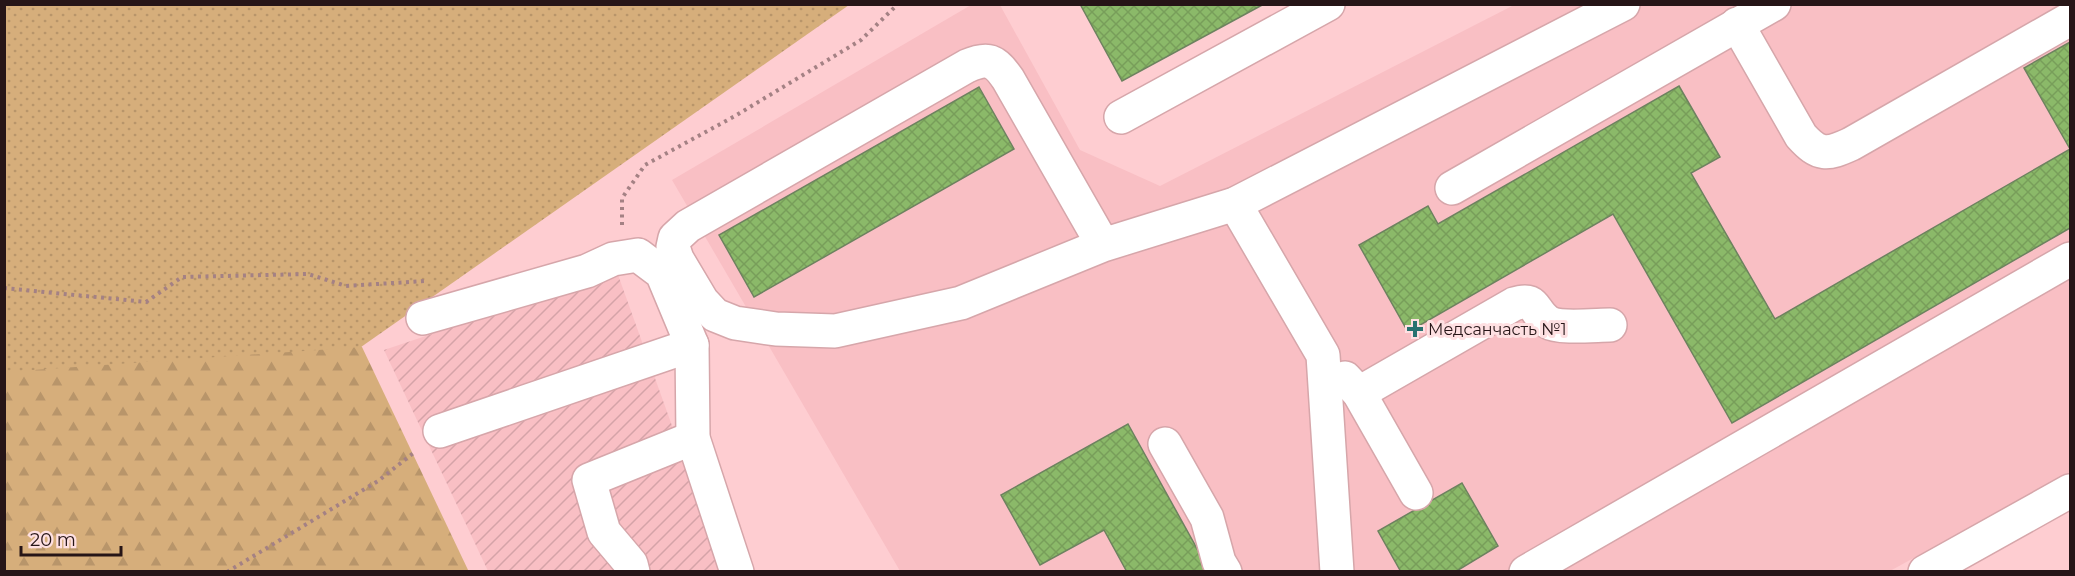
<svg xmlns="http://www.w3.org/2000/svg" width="2075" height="576" viewBox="0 0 2075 576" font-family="Montserrat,sans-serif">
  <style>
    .built { fill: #f9bfc4 }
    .industrial { fill: url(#industrial-furrows) }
    .forest { fill: url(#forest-firs) }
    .garden { fill: url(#garden-dots) }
    .building { fill: url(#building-cross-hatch); stroke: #6d825f; stroke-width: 1.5 }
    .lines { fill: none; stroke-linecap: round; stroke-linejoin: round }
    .minor-casing { stroke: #d6a6aa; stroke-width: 36 }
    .path { stroke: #a48184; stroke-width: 4; stroke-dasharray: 3 4.5; stroke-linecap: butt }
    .minor { stroke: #fff; stroke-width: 33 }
    .poi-dot { fill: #287270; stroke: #fee0e2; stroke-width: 2 }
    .labels { text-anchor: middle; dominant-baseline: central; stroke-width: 6; stroke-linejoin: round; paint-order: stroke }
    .poi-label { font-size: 16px; fill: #261517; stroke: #fee0e2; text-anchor: start }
  </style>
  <defs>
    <pattern id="industrial-furrows" width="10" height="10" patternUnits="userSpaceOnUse" patternTransform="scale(1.5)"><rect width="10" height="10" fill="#f9bfc4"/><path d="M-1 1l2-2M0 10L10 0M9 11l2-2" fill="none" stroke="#d5a3a8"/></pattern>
    <pattern id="forest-firs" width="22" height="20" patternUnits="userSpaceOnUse" patternTransform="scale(1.5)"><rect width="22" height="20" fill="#d6ae7b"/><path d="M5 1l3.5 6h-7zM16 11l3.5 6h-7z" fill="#b8956a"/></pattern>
    <pattern id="garden-dots" width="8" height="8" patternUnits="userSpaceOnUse" patternTransform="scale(1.5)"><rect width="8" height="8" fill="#d6ae7b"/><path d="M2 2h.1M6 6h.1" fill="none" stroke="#b8956a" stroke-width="1.8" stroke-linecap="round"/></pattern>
    <pattern id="building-cross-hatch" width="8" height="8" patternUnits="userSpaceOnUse" patternTransform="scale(1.5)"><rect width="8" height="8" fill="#8bb969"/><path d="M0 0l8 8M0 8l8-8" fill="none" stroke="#789e5a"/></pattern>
  </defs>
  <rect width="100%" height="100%" fill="#fecdd1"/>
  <!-- built -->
  <polygon class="built" points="971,5 1000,5 1080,150 1160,186 1514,5 2070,5 2070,472 1890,571 900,571 672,180"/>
  <!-- industrial -->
  <polygon class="industrial" points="617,272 724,571 488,571 384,350"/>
  <!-- forest -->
  <polygon class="forest" points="4,5 362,347 469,572 5,571"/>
  <!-- garden -->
  <polygon class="garden" points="5,5 849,5 361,347 5,372"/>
  <!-- building -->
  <g class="building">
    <polygon points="1080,4 1264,4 1122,81"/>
    <polygon points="2070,42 2070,149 2024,68"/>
    <polygon points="1679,86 1720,157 1691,173 1775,319 2070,149 2070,228 1732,423 1613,214 1408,332 1359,245 1428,206 1438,224"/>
    <polygon points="979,87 1014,149 754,297 719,235"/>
    <polygon points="1128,424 1210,572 1127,572 1104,530 1040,565 1001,495"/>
    <polygon points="1462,483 1498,546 1455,572 1401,572 1378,531"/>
  </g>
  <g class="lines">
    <!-- minor casing -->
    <g class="minor-casing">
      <g id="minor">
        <path d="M1737,24L1801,136C1819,156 1827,155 1851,144L2070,19"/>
        <polyline points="1121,117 1328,4"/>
        <polyline points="1452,188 1774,4"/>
        <polyline points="1235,204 1323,355 1337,572"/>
        <path d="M1103,245L1008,79C995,60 988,57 967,66L688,226L675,238L673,247L677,259L702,301L715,315L735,323L776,329L835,331L961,303L1103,245L1235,204L1623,4"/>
        <polyline points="423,318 587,271 613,259 638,255 662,273 692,345 693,438 737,572"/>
        <polyline points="1345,378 1359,393 1416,493"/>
        <path d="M1359,393L1514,304C1538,296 1532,312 1548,322C1559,329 1596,325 1610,325"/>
        <polyline points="440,431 692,345"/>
        <polyline points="1165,444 1207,518 1219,562 1225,572"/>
        <polyline points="633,572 631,564 604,532 589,480 693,438"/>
        <polyline points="1526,572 2070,259"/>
        <polyline points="1925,572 2070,491"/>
      </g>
    </g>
    <!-- path -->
    <g class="path">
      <polyline points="622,225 622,198 645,165 735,116 861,40 898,4"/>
      <polyline points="4,288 146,302 182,277 308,274 346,286 424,281"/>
      <polyline points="227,572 378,481 416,451"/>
    </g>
    <!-- minor -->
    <use href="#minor" class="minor"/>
  </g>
  <!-- markers -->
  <path class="poi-dot" d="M1412 320h6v6h6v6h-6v6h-6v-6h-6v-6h6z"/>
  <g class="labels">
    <!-- poi labels -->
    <g class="poi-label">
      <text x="1428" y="329">Медсанчасть №1</text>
    </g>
  </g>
  <!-- border -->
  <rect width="2075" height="576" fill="none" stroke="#261517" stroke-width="12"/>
  <!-- scale -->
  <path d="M21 546v9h100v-9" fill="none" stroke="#261517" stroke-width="3"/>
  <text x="30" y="546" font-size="18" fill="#261517" stroke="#fee0e2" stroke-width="4.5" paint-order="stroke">20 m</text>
</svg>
